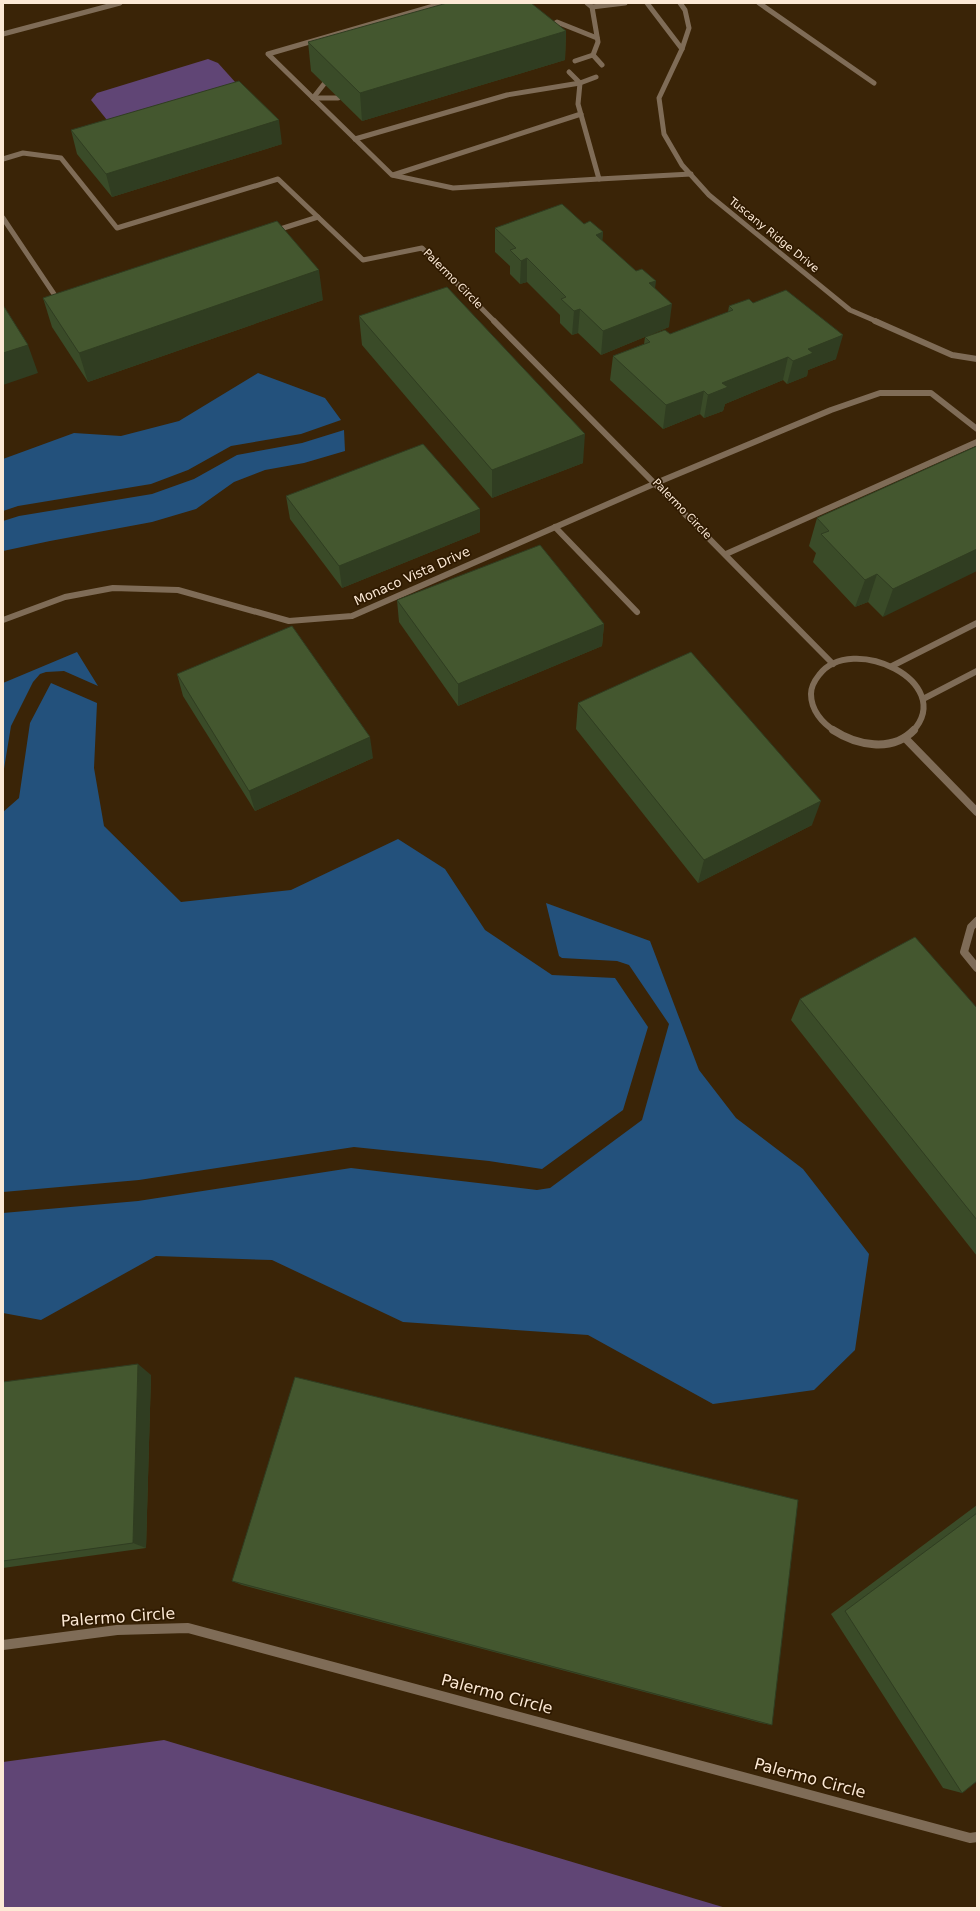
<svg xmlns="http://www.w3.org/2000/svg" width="980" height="1911" viewBox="0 0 980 1911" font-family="'DejaVu Sans',sans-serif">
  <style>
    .green { fill: #604575 }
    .water { fill: #23517c }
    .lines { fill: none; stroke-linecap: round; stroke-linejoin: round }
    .service-far2 { stroke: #7f6c57; stroke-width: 5 }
    .service-far1 { stroke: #7f6c57; stroke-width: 6 }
    .service { stroke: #7f6c57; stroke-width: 8 }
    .minor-far3 { stroke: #7f6c57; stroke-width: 5 }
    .minor-far2 { stroke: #7f6c57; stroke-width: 6 }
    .minor-far1 { stroke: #7f6c57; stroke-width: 8 }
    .minor { stroke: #7f6c57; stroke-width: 10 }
    .tertiary { stroke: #7f6c57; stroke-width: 5 }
    .wall { fill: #3a4b28 }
    .shaded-wall { fill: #303d21 }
    .building { fill: #44572f; stroke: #303d21 }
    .labels { text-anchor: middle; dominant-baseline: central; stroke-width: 3.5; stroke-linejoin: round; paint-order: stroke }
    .far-street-label { font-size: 11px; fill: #fce9d5; stroke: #2f1a00 }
    .street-label { font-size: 13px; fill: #fce9d5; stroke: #2f1a00 }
    .near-street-label { font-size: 16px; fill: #fce9d5; stroke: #2f1a00 }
  </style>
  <rect width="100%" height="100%" fill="#3a2407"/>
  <!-- green -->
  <g class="green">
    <polygon points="208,59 218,63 236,83 123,123 107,120 91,100 97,93"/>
    <polygon points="164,1740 726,1908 3,1908 3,1762"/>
  </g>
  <!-- water -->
  <g class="water">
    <polygon points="258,373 325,398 341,420 301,434 231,446 188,470 151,484 18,506 3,511 3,459 74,433 121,436 179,421"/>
    <polygon points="344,430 345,451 304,463 265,470 234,482 196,509 152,522 50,541 3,551 3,521 19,516 152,494 194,479 237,455 302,443"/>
    <polygon points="77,652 98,686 64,671 46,672 40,674 33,682 11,726 3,775 3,683"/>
    <polygon points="51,683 97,703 94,768 104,826 181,902 291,890 398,839 445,869 485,930 552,975 615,978 648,1027 623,1110 542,1169 489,1161 354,1147 139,1180 3,1192 3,812 19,798 30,723"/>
    <polygon points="546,903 650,941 699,1070 736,1118 803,1169 869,1254 855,1350 814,1390 713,1404 588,1335 403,1322 272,1260 156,1256 41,1320 3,1313 3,1213 138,1201 351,1168 537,1190 550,1188 642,1120 669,1024 629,965 617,961 562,958 559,956"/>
  </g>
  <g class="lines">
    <!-- service-far2 -->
    <g class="service-far2">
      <polyline points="444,3 268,54 392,175 453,188 599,179"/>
      <polyline points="587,3 592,7 598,42 593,55 602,65"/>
      <polyline points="759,3 874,83"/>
      <polyline points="592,7 625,3"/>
      <polyline points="548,28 557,22 597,38"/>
      <polyline points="575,61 593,55"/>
      <polyline points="569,72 580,83"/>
      <polyline points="580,83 578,104 599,179 691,174"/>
      <polyline points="313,98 338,98"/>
      <polyline points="313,98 324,84"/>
      <polyline points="355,139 507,95 580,83 596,77"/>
      <polyline points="393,175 581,114"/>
      <polyline points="3,218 58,300 63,298"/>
      <polyline points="274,231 318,217"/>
    </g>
    <!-- service-far1 -->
    <g class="service-far1">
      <polyline points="656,483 831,410 880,393 931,393 977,429"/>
      <polyline points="555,527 637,612"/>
      <polyline points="726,554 977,442"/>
    </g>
    <!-- service -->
    <polyline class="service" points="977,921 971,927 964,952 977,968"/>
    <!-- minor-far3 -->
    <g class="minor-far3">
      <polyline points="647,3 682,49"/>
      <polyline points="680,3 685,10 689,28 682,49 659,98 664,134 682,165 709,195 850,310 878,322"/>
      <polyline points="3,159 23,153 61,158 117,228 278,179 363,260 422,248 495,322"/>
    </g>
    <!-- minor-far2 -->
    <g class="minor-far2">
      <polyline points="494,321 833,664"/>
      <polyline points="875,321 952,355 977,359"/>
      <polyline points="3,620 65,597 113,588 178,590 289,621 352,616 656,483"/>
      <polyline points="892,666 977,623"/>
      <polyline points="923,699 977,671"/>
      <path d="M835,731C822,723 811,710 811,694C811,688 815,680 819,675C851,632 957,682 913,731"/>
    </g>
    <!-- minor-far1 -->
    <g class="minor-far1">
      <path d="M833,730C856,745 892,753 914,730"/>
      <polyline points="905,738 977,812"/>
    </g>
    <!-- minor -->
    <polyline class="minor" points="3,1645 117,1630 188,1628 970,1838 977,1837"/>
    <!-- tertiary -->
    <polyline class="tertiary" points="3,34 120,3"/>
  </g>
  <!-- wall -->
  <g class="wall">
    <polygon points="566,31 565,60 362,121 311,71 308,42"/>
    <polygon points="71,130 282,144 112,197 77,154"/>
    <polygon points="584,224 603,232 602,241 655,288 669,327 601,355 578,333 572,335 560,323 560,315 527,282 520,284 510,274 510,266 495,252 495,228"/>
    <polygon points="43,298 323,300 88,382 52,327"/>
    <polygon points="753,303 836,359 808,370 807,376 787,384 783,380 725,404 723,411 704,418 700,414 663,429 610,380 613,356 644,344 645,337 670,334 728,312 729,306"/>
    <polygon points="359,316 583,463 492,498 362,345"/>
    <polygon points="977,446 883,617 868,602 855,607 813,562 816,553 809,546 817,518"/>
    <polygon points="286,496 480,532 342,588 290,519"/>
    <polygon points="397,600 604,624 602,646 458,706 399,622"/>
    <polygon points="177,674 373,758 255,811 183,696"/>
    <polygon points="578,703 812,825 698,883 576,729"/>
    <polygon points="800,999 977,1008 977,1256 791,1020"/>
    <polygon points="151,1375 146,1548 3,1568 3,1382"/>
    <polygon points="977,1505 977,1781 962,1793 943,1788 831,1614"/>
    <polygon points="232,1581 772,1725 761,1723 242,1585"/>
  </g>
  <!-- shaded-wall -->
  <g class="shaded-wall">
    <polygon points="566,31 565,60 362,121 360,93"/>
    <polygon points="279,120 282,144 112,197 106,174"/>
    <polygon points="603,232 601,256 596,235"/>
    <polygon points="527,258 527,282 520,284 521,261"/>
    <polygon points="319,270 323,300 88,382 79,353"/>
    <polygon points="656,281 653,304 649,283"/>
    <polygon points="672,304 669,327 601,355 603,331"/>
    <polygon points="580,309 578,333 572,335 574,311"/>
    <polygon points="843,335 836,359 808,370 807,376 787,384 793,361 808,349"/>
    <polygon points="28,345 38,373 3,385 3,353"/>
    <polygon points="788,357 783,380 725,404 723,411 704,418 708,395 722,383"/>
    <polygon points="704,391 700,414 663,429 666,405"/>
    <polygon points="585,434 583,463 492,498 492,470"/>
    <polygon points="480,509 480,532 342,588 339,566"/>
    <polygon points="977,549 977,571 883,617 893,589"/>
    <polygon points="877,574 868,602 855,607 865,580"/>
    <polygon points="604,624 602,646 458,706 458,684"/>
    <polygon points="370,737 373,758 255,811 249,791"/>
    <polygon points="821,801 812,825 698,883 704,860"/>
    <polygon points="138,1364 151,1375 146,1548 133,1543"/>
  </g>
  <!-- building -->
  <g class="building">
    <polygon points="447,3 531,3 566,31 360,93 308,42"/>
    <polygon points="239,81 279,120 106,174 71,130"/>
    <polygon points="562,204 584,224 590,221 603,232 596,235 636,271 642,269 656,281 649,283 672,304 603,331 580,309 574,311 561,299 566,297 527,258 521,261 510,250 516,248 495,228"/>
    <polygon points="277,221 319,270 79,353 43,298"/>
    <polygon points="447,287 585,434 492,470 359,316"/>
    <polygon points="786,290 843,335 808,349 813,353 793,361 788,357 722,383 728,387 708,395 704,391 666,405 613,356 650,342 645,337 665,330 670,334 733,310 729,306 749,299 753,303"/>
    <polygon points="3,305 28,345 3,353"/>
    <polygon points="423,444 480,509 339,566 286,496"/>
    <polygon points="977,446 977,549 893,589 877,574 865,580 821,534 829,531 817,518"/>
    <polygon points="540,545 604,624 458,684 397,600"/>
    <polygon points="292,626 370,737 249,791 177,674"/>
    <polygon points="691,652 821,801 704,860 578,703"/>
    <polygon points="915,937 977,1008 977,1220 800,999"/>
    <polygon points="138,1364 133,1543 3,1561 3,1382"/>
    <polygon points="295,1377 798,1500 772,1725 232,1581"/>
    <polygon points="977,1513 977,1781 962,1793 845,1611"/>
  </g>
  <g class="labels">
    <!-- far-street labels -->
    <g class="far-street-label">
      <text transform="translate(774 235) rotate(39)">Tuscany Ridge Drive</text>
      <text transform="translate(453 279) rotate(45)">Palermo Circle</text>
      <text transform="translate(682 509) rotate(46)">Palermo Circle</text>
    </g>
    <!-- street labels -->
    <g class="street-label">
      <text transform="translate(412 576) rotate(-24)">Monaco Vista Drive</text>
    </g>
    <!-- near-street labels -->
    <g class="near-street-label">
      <text transform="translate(118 1617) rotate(-4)">Palermo Circle</text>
      <text transform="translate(497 1694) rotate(15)">Palermo Circle</text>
      <text transform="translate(810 1778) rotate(15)">Palermo Circle</text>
    </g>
  </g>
  <!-- border -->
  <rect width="980" height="1911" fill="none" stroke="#fce9d5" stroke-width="8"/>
</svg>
